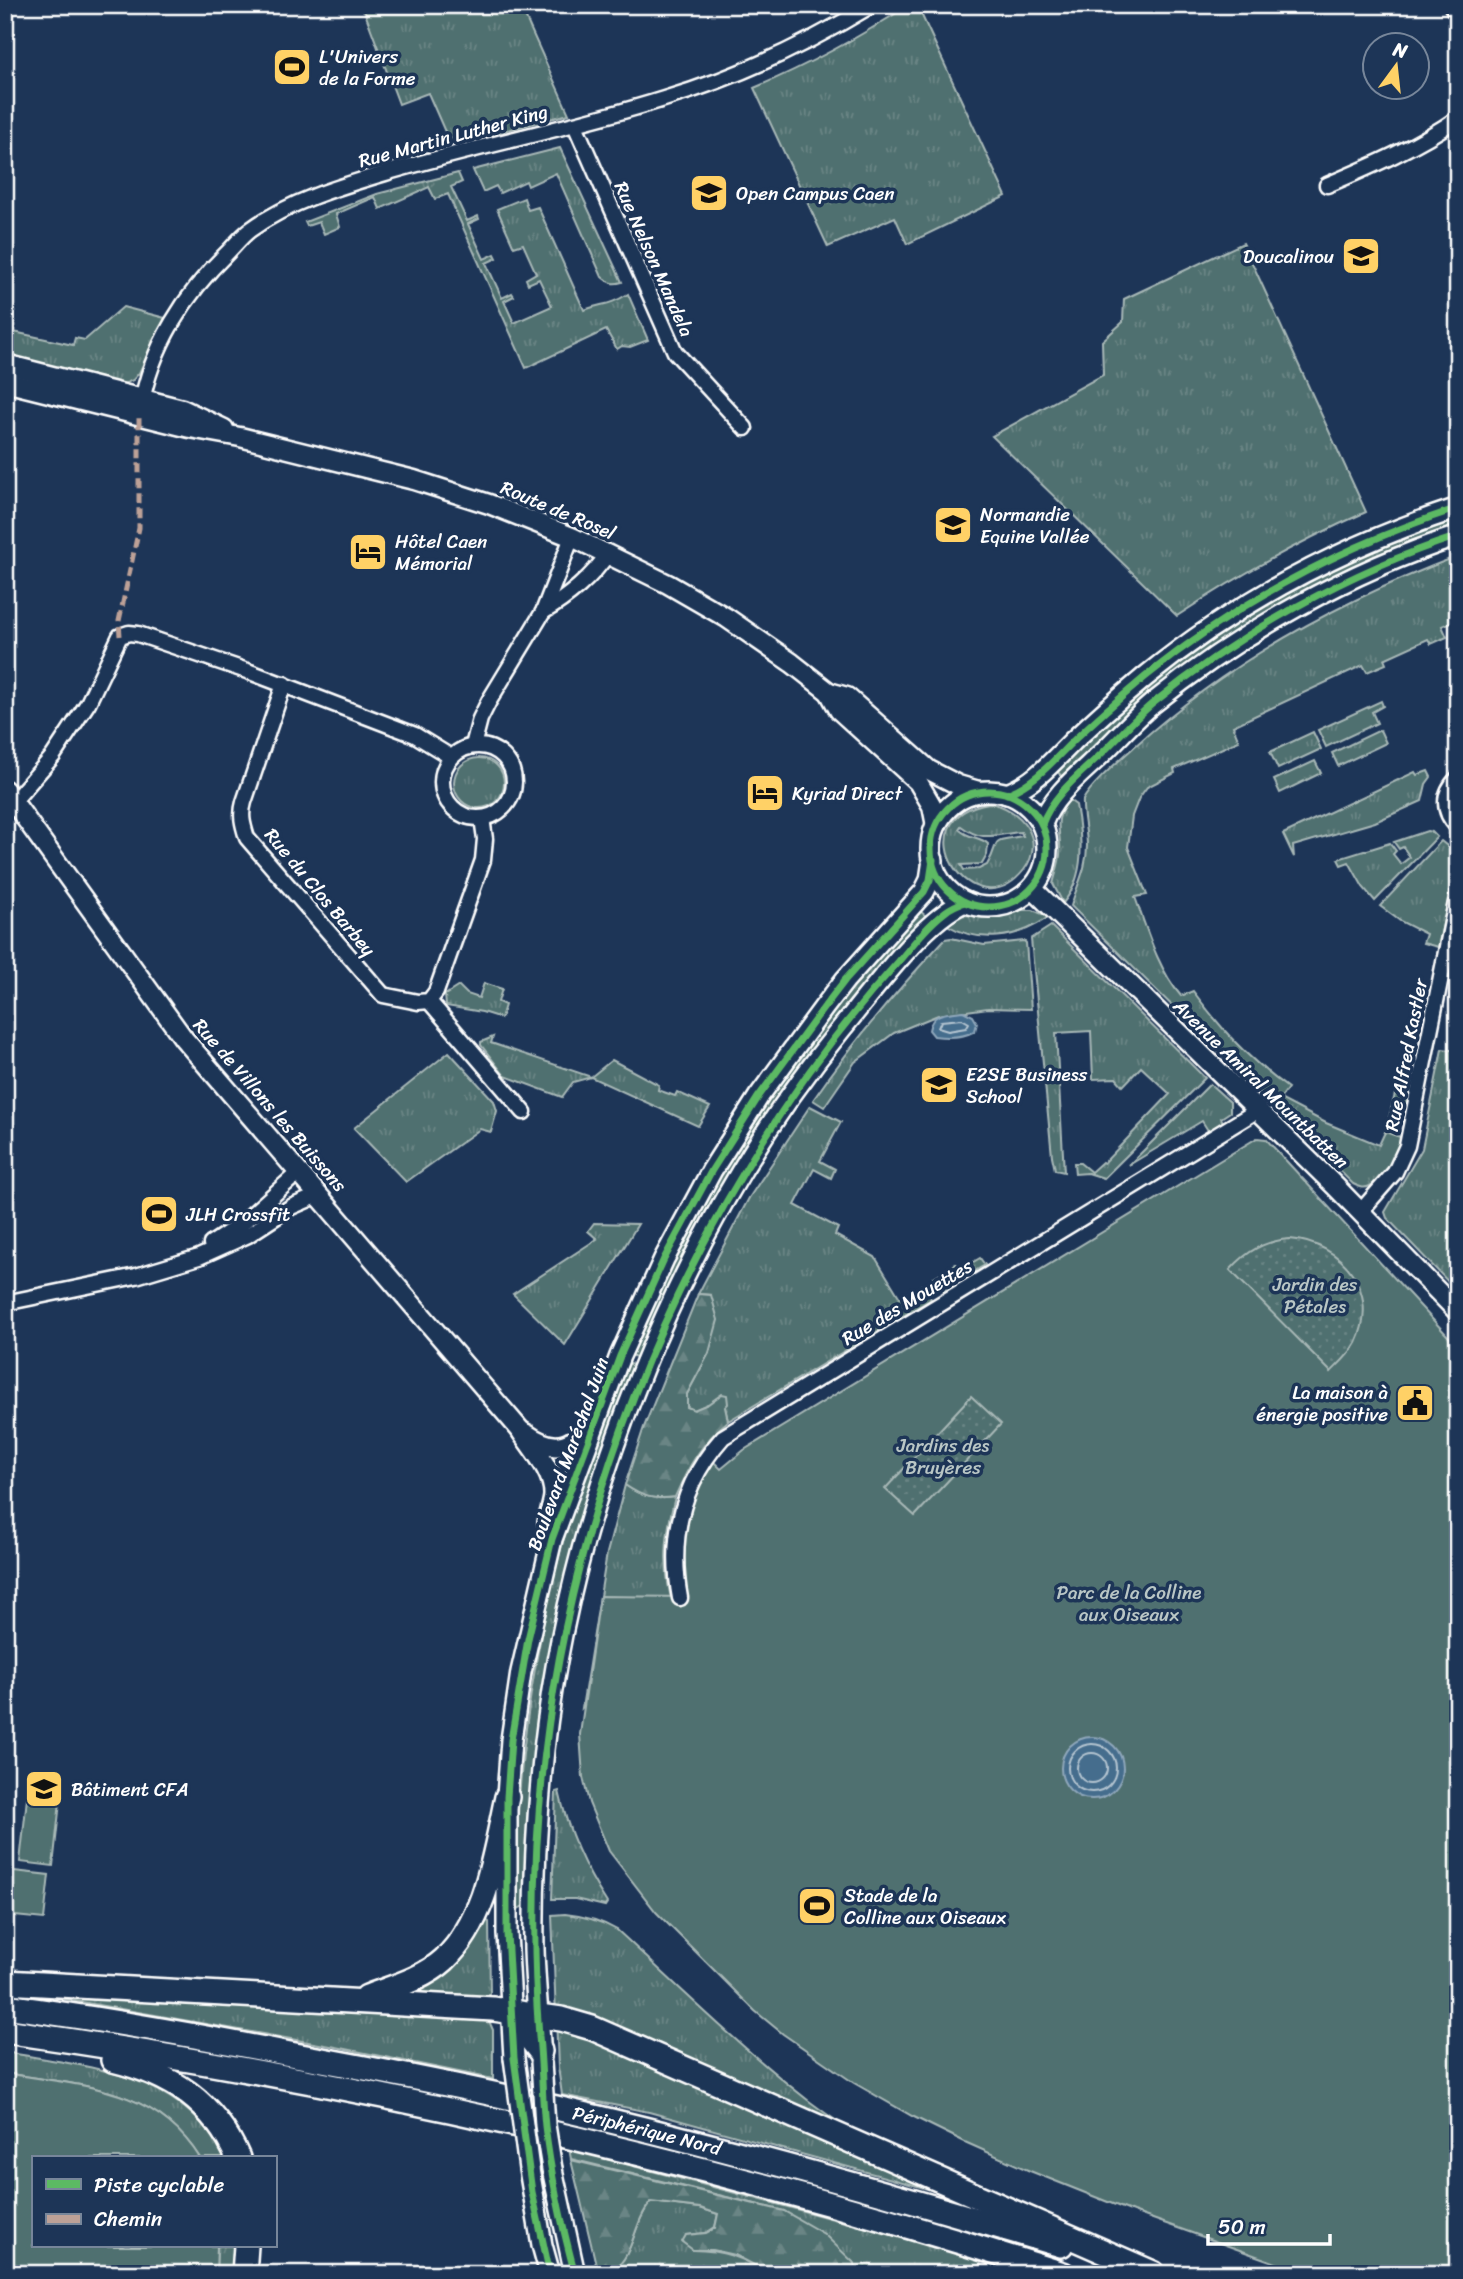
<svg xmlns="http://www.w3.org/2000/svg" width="1463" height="2279" viewBox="0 0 1463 2279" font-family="Sriracha,sans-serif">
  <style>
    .grass { fill: url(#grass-tufts); stroke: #a8b8b7; stroke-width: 2; fill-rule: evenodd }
    .forest { fill: url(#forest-firs); stroke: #a8b8b7; stroke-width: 2 }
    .park { fill: #50706f; stroke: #a8b8b7; stroke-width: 2 }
    .garden { fill: url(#garden-dots); stroke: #a8b8b7; stroke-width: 2 }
    .water { fill: #456d8d; stroke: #8fa7bb; stroke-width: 2 }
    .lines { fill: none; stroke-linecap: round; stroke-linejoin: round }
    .shore { stroke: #b5c5d1; stroke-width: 2 }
    .minor-casing { stroke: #fff; stroke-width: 19 }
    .tertiary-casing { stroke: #fff; stroke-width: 23 }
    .secondary-casing { stroke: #fff; stroke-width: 24 }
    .trunk-casing { stroke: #fff; stroke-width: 28 }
    .minor { stroke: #1d3557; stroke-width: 14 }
    .tertiary { stroke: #1d3557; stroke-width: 18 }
    .secondary { stroke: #1d3557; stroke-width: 19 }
    .trunk { stroke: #1d3557; stroke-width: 23 }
    .secondary-bridge-casing { stroke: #fff; stroke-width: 24; stroke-linecap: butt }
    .secondary-bridge { stroke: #1d3557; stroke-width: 19 }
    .quiet { stroke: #bda197; stroke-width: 5; stroke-dasharray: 10 5; stroke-linecap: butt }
    .cycleway-casing { stroke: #1d3557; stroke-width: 11 }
    .cycleway { stroke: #5cba63; stroke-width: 7 }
    .labels { text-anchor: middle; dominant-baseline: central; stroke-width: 7; stroke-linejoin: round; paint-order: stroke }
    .poi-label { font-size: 19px; fill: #fff; stroke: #1d3557; text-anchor: start }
    .street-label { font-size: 19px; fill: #fff; stroke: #1d3557 }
    .park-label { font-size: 19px; fill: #b9c6c5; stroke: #1d3557 }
  </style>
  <defs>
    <pattern id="grass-tufts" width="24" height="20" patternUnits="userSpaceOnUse" patternTransform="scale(1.75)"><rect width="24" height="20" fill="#50706f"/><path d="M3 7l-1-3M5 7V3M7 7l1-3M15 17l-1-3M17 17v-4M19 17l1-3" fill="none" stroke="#6a8585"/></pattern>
    <pattern id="forest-firs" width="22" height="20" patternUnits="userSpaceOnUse" patternTransform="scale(1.75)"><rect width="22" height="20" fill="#50706f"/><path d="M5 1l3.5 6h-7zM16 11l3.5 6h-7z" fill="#6a8585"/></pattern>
    <pattern id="garden-dots" width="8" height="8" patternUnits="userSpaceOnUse" patternTransform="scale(1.75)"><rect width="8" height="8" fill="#50706f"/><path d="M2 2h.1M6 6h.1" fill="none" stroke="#6a8585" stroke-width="1.8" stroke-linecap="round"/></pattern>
  </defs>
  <rect width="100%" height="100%" fill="#1d3557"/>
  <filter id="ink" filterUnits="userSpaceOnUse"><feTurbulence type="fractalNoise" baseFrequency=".0143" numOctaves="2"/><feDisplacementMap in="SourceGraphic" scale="14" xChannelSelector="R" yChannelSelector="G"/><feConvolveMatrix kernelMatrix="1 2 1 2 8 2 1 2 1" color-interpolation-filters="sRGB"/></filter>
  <g filter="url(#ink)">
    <!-- grass -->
    <g class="grass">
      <polygon points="362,5 520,5 569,114 457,143 445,132 428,93 399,104"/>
      <path d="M909,5H917L1006,196L907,244L895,217L828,247L754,88C808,65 860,37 909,5Z"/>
      <path d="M560,148L622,282C613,285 609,283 602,277L556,173L528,186L526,181L500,193L496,186L483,192L473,170Z"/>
      <path d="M458,173L462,182L451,187L467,221L478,216L479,219L468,224L484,259L495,254L497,258L486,263L502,298L512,293L514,296L504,301L514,323L552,306L539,279L528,284L526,279L536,273L523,244L514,247L497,209L524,198L528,210L538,207L584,310C603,303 609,306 628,294L648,340L630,347L622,346L617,349L606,330L526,368L448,194L435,199L429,187L380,209L375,197L336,214L340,227L324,234L319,222L307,226L305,222L377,194Z"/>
      <path d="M1243,243L1366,512C1300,541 1237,576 1177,616L992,436L1103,375L1102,341L1123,322L1124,299Z"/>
      <polygon points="123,307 165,318 139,373 133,380 122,385 5,359 5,330 73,345 75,338 85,340"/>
      <polygon points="1458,514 1458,528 1324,585 1064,779 1055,769 1102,723 1201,644 1318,573"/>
      <path d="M1458,556V619L1442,626L1447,637L1431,644L1428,639L1384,659L1386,664L1367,672L1363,665L1233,726L1239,741L1174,769L1175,773L1147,787L1139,798L1132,816L1128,847L1147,895L1135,897C1147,930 1158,969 1181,996L1193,991C1223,1031 1247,1058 1288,1088L1280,1099L1326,1123L1379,1145L1385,1132L1400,1137C1401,1151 1384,1179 1370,1186C1364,1189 1359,1187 1353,1184L1071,906C1077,885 1087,868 1087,846C1087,830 1082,815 1083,800C1093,782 1119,761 1134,747C1229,661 1339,601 1458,556Z"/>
      <polygon points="1381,701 1383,706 1372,712 1377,723 1326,747 1318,730"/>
      <polygon points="1380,730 1386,743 1338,766 1332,753"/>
      <polygon points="1313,732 1321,749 1278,769 1270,752"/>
      <circle cx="479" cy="783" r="25"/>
      <polygon points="1315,761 1321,773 1280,793 1274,780"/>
      <polygon points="1428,771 1431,777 1426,784 1422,801 1375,822 1293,846 1294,857 1283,834 1415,772 1417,775"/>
      <path d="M1069,800L1076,805C1082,837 1086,876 1063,903L1053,884C1055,875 1059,865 1060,855C1062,831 1051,822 1069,800Z"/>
      <path d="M989,803C1021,808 1047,840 1024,870C973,934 898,818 989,803ZM961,826C983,843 996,834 1021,832L1023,836C985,842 1003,838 987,865L979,869L964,870L961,865L982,864L987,855L988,844C980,836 968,839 959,829Z"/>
      <polygon points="1427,831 1432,832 1437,837 1375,901 1363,887 1349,862 1341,865 1338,859 1390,843 1396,851 1393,854 1401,864 1410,857 1403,847 1399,849 1394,842"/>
      <polygon points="1441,841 1458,855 1438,947 1423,943 1426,934 1400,921 1380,906"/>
      <polygon points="918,909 928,918 807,1063 641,1359 628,1354 653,1296 737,1141 822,1021"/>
      <path d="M1021,910H1033L1047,916V918C1017,939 979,944 947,925L963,915L996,916Z"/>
      <polygon points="1051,926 1205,1078 1104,1178 1088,1173 1075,1174 1074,1163 1080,1163 1091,1172 1102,1162 1104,1163 1170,1094 1141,1067 1123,1086 1116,1078 1093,1079 1091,1031 1056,1033 1064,1172 1055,1170 1052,1156 1031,939"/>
      <path d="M951,938L984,945L1024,941L1026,943L1031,1009L988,1008L938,1015L894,1033L855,1062L824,1107L813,1100C853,1042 897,990 945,939Z"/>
      <polygon points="484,983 502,989 498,1002 505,1005 501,1018 482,1012 446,1006 445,995 459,986 467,994 479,998"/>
      <polygon points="493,1037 491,1043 591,1077 612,1060 659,1085 658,1090 675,1096 677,1092 710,1107 698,1126 591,1077 573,1082 562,1097 505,1076 481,1045 481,1042"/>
      <path d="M1407,1047C1421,1052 1417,1062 1414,1074L1401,1076Z"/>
      <polygon points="1442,1049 1458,1051 1458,1292 1387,1218 1385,1212 1422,1149"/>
      <polygon points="449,1052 494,1101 497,1111 491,1132 480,1129 406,1182 354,1128"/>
      <polygon points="1210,1084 1230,1102 1230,1112 1221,1118 1224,1124 1209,1132 1202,1121 1129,1165"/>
      <polygon points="1396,1090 1408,1095 1410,1098 1403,1122 1389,1118"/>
      <polygon points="810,1106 841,1122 820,1161 835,1169 831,1178 814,1169 795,1205 838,1228 835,1235 875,1257 900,1298 922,1285 931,1299 728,1421 725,1407 708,1404 694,1410 687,1407 687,1394 709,1353 711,1295 698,1294 749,1198"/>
      <polygon points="594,1223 638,1224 565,1345 513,1294 597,1239 588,1231"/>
      <polygon points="980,1258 985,1265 943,1290 934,1277 956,1264 963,1268"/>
      <path d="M625,1362L636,1366L593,1486L525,1905L515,1911C510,1890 516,1855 517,1832C522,1718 545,1590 581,1482C594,1442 610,1402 625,1362Z"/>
      <path d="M625,1485C642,1497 655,1500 675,1497C665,1535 662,1571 674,1609L582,1708L607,1553Z"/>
      <path d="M559,1791C568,1832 584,1868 607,1903L605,1906L575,1899H552L556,1792Z"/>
      <path d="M565,1914C585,1916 600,1920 617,1930C680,1988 742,2049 809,2101C859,2139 914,2171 968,2200L649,2112L562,2095L558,2067L552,1915Z"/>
      <polygon points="483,1918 489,1922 490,1994 486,2001 402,1995"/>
      <polygon points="42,1992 486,2014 493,2030 493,2079 336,2047 47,1996"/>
      <path d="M5,2052C87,2067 184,2072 224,2158H200C155,2086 81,2086 5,2073Z"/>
      <polygon points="569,2149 886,2233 980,2260 981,2266 953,2274 860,2274 853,2262 784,2211 571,2159"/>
      <path d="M651,2202L700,2208L718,2214L715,2227L706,2233L686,2235L693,2250C724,2250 745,2259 771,2274H598C603,2271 612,2270 617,2265C635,2250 634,2221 651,2202Z"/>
      <polygon points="217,2246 236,2246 233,2274 216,2274"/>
    </g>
    <!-- forest -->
    <g class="forest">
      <path d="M698,1294L711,1295L718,1320L709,1353L687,1394V1407L694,1410L708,1404L722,1394L727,1395L728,1404L725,1407L728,1421C702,1442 688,1467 675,1497C654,1500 642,1497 625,1485L644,1427Z"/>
      <path d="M571,2160L784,2211L824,2234L853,2262L860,2274H771L735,2255L713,2250H693L682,2242L686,2235L706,2233L715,2228L718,2214L700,2208L651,2202C634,2221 633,2257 615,2268C610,2271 603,2271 598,2273Z"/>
    </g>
    <!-- park -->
    <g class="park">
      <path d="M1257,1138L1266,1139L1458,1347V2274H1307L1133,2212L1030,2171L967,2143L912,2116L854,2083L783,2034L755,2011L656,1912L609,1851L589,1803L583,1777L580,1734L600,1596L687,1597C681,1541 683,1510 713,1461L721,1469L744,1450Z"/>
      <polygon points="27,1798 60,1802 53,1866 20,1862"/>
      <polygon points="5,1870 49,1875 44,1919 5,1915"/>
      <path d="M5,2073C81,2086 155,2086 200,2158H33V2246H217L216,2274H5Z"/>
    </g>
    <!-- garden -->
    <g class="garden">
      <path d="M1290,1239C1342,1243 1381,1291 1356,1343C1350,1354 1340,1363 1331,1372L1230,1270C1247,1251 1264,1241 1290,1239Z"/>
      <polygon points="971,1396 1001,1424 915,1516 885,1489"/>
    </g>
    <!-- water -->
    <g class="water">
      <path d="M963,1011L973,1016L977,1023L975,1031C962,1038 948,1038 934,1036L929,1030C932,1012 947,1013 963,1011Z"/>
      <circle cx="1092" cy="1768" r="31"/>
    </g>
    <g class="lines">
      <!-- shore -->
      <g class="shore">
        <polygon points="962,1019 969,1023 966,1028 948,1031 938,1028 941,1021"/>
        <circle cx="1092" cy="1768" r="24"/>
        <circle cx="1092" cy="1768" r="15"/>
      </g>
      <!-- minor casing -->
      <g class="minor-casing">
        <g id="minor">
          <polyline points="1451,5 1458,16"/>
          <polyline points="575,125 675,352 745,428"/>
          <path d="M1327,185C1372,166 1418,146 1458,118"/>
          <path d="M141,407C151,347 185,294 228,252C235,245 242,236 250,230C291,200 345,185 392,171C482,145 575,127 664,99C738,77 806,45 872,5"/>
          <path d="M543,612C567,598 593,577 608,553"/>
          <path d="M284,684L244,802C240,816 243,825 247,838L383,995L418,1002L429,1001L436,992L483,860L485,839L482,818"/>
          <circle cx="478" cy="782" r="36"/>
          <polyline points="473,746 480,719 489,701 543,612 572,537"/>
          <path d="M1458,778C1442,793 1442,812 1458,827"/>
          <polyline points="13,802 53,756 88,703 120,636 129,633 138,634 250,672 415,735 451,757"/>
          <polyline points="429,1001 524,1112"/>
          <polyline points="1360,1212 1395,1172 1407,1146 1458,892"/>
          <polyline points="211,1244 241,1224 299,1172"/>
          <polyline points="5,1303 136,1276 199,1257 248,1235 291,1207 319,1195"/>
          <path d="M680,1598C669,1538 682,1483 723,1437L1258,1110"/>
        </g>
      </g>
      <!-- tertiary casing -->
      <g class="tertiary-casing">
        <g id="tertiary">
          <polyline points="5,364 182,409 224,429"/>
          <polyline points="5,382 190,428 240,437 414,480 489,504 572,537 668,584 727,618 792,663 829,692 847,697 929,770 958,785 982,792"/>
          <polyline points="829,692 839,710 918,782 932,806 936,826"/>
          <polyline points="5,790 184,1039 522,1432"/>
          <polyline points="1032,888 1336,1187 1458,1312"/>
        </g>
      </g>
      <!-- secondary casing -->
      <g class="secondary-casing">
        <g id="secondary">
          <circle cx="989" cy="849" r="58"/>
          <path d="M1007,794C1035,783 1052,762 1073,741C1096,719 1120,698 1145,677C1237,602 1345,545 1458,508"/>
          <path d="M1042,824C1053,795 1078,776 1099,756C1117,739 1134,719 1152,704C1241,632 1349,571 1458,536"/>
          <path d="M522,1432C534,1450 555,1473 554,1496C553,1505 549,1515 548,1523"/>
          <path d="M526,1434C553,1453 568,1449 591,1427"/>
          <polyline points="514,2058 507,1933 507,1797 511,1740 521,1672 552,1539 620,1356 664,1259 712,1170 759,1096 825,1006 845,980 924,892 930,880 933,860"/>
          <path d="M541,2058C539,2021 535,1985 534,1949C533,1883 537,1816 544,1750C572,1499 681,1225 841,1029C871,993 924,919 965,902"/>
          <polyline points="529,2169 542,2245 550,2274"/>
          <polyline points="552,2169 575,2274"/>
        </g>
      </g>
      <!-- trunk casing -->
      <g class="trunk-casing">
        <g id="trunk">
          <polyline points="5,1982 493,2009 561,2019 592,2028 1153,2273"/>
          <path d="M367,1997C393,1987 423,1979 444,1960C487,1920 495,1851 507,1797"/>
          <path id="s1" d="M5,2006C102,2019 199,2036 295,2055C383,2071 470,2088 556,2108C726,2147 894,2195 1061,2245"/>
          <polyline points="510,2013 540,2051"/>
          <path d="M5,2031C364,2082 718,2163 1063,2274"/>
          <path d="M113,2060C171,2074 214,2102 238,2158"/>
          <polyline points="244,2274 246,2246"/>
        </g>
      </g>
      <!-- minor -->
      <use href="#minor" class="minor"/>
      <!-- tertiary -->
      <use href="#tertiary" class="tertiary"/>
      <!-- secondary -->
      <use href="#secondary" class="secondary"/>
      <!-- trunk -->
      <use href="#trunk" class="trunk"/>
      <!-- secondary-bridge casing -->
      <g class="secondary-bridge-casing">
        <g id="secondary-bridge">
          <polyline points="514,2058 529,2169"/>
          <polyline points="541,2062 545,2125 552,2169"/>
        </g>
      </g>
      <!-- secondary-bridge -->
      <use href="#secondary-bridge" class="secondary-bridge"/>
      <!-- quiet -->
      <polyline class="quiet" points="120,636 119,621 139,528 139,415"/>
      <!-- cycleway casing -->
      <g class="cycleway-casing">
        <g id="cycleway">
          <circle cx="989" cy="849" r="58"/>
          <path d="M1007,794C1035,783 1052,762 1073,741C1096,719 1120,698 1145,677C1237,602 1345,545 1458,508"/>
          <path d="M1042,824C1053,795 1078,776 1099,756C1117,739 1134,719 1152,704C1241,632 1349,571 1458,536"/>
          <polyline points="550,2274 532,2192 514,2058 507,1933 507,1797 511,1740 528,1639 552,1539 620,1356 664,1259 712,1170 759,1096 825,1006 845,980 924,892 930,880 933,860"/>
          <path d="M575,2274C562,2226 551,2176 545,2126C542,2097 542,2066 539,2036C513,1691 609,1354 809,1072C837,1033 867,996 899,961C913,944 928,925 945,912C951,907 958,904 965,902"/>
        </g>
      </g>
      <!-- cycleway -->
      <use href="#cycleway" class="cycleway"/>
    </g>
  </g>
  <!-- icons -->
  <defs>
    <g id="stadium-square" transform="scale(2.0125)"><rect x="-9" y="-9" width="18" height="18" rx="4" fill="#ffd166" stroke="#1d3557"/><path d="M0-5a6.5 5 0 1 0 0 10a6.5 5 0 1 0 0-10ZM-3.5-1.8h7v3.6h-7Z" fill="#111"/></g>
    <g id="university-square" transform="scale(2.0125)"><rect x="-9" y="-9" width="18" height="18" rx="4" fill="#ffd166" stroke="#1d3557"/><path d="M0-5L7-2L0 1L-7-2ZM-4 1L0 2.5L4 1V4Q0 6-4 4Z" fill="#111"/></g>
    <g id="school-square" transform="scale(2.0125)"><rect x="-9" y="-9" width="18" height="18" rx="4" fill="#ffd166" stroke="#1d3557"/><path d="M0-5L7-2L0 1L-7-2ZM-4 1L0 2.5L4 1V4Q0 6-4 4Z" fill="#111"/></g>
    <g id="hotel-square" transform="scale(2.0125)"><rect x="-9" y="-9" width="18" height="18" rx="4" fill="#ffd166" stroke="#1d3557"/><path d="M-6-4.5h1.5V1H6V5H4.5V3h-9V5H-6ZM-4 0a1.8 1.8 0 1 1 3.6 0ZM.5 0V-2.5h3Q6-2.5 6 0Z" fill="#111"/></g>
    <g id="civic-square" transform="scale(2.0125)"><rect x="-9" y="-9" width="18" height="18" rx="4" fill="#ffd166" stroke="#1d3557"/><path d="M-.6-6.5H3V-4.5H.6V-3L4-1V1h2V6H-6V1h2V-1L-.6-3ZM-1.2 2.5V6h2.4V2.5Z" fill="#111"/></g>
  </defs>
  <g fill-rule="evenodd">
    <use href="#stadium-square" x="292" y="67"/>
    <use href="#university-square" x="709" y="193"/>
    <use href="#school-square" x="1361" y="256"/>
    <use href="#university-square" x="953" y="525"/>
    <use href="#hotel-square" x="368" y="552"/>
    <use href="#hotel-square" x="765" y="793"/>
    <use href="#university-square" x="939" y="1085"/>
    <use href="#stadium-square" x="159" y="1214"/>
    <use href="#civic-square" x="1415" y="1403"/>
    <use href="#university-square" x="44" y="1789"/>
    <use href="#stadium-square" x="817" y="1906"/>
  </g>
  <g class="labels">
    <!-- poi labels -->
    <g class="poi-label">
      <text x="319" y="56">L'Univers<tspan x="319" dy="22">de la Forme</tspan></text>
      <text x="736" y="193">Open Campus Caen</text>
      <text x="1334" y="256" text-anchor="end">Doucalinou</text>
      <text x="980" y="514">Normandie<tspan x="980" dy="22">Equine Vallée</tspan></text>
      <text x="395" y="541">Hôtel Caen<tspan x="395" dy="22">Mémorial</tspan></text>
      <text x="792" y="793">Kyriad Direct</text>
      <text x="966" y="1074">E2SE Business<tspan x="966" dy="22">School</tspan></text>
      <text x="186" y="1214">JLH Crossfit</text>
      <text x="1388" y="1392" text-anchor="end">La maison à<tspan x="1388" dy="22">énergie positive</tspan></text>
      <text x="71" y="1789">Bâtiment CFA</text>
      <text x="844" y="1895">Stade de la<tspan x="844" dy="22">Colline aux Oiseaux</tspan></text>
    </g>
    <!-- street labels -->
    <g class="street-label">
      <text transform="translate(453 136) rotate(-15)">Rue Martin Luther King</text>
      <text transform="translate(654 259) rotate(66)">Rue Nelson Mandela</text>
      <text transform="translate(558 510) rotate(23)">Route de Rosel</text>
      <text transform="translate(320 892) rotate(50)">Rue du Clos Barbey</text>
      <text transform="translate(1406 1055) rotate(-79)">Rue Alfred Kastler</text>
      <text transform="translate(1261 1084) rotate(44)">Avenue Amiral Mountbatten</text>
      <text transform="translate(270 1105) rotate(49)">Rue de Villons les Buissons</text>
      <text transform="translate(907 1302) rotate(-31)">Rue des Mouettes</text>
      <text transform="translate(568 1454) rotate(-70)">Boulevard Maréchal Juin</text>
      <text stroke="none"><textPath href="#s1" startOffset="654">Périphérique Nord</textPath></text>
    </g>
    <!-- park labels -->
    <g class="park-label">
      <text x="1315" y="1284">Jardin des<tspan x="1315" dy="22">Pétales</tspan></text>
      <text x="943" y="1445">Jardins des<tspan x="943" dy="22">Bruyères</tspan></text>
      <text x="1129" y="1592">Parc de la Colline<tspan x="1129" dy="22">aux Oiseaux</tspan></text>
    </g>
  </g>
  <!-- margin -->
  <rect width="1463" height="2279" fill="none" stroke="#1d3557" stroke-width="28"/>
  <rect x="14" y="14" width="1435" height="2251" fill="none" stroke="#fff" stroke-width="2.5" filter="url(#ink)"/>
  <!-- legend -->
  <rect x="32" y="2156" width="245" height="91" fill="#1d3557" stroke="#77869a" stroke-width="2"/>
  <rect x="46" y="2179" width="35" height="10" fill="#5cba63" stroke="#77869a" stroke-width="2"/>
  <text x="94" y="2192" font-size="21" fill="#ffffff">Piste cyclable</text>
  <rect x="46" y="2214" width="35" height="10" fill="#bda197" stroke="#77869a" stroke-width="2"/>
  <text x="94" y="2226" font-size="21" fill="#ffffff">Chemin</text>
  <!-- north arrow -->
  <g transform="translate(1396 66) rotate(15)"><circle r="33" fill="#1d3557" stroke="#77869a" stroke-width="2"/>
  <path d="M0-5L12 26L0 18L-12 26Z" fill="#ffd166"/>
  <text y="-10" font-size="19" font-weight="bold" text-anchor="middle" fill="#ffffff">N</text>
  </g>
  <!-- scale -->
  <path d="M1208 2234v10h122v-10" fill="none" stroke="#ffffff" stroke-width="3.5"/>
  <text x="1218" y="2234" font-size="21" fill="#ffffff" stroke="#1d3557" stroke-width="5" paint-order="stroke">50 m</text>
</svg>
